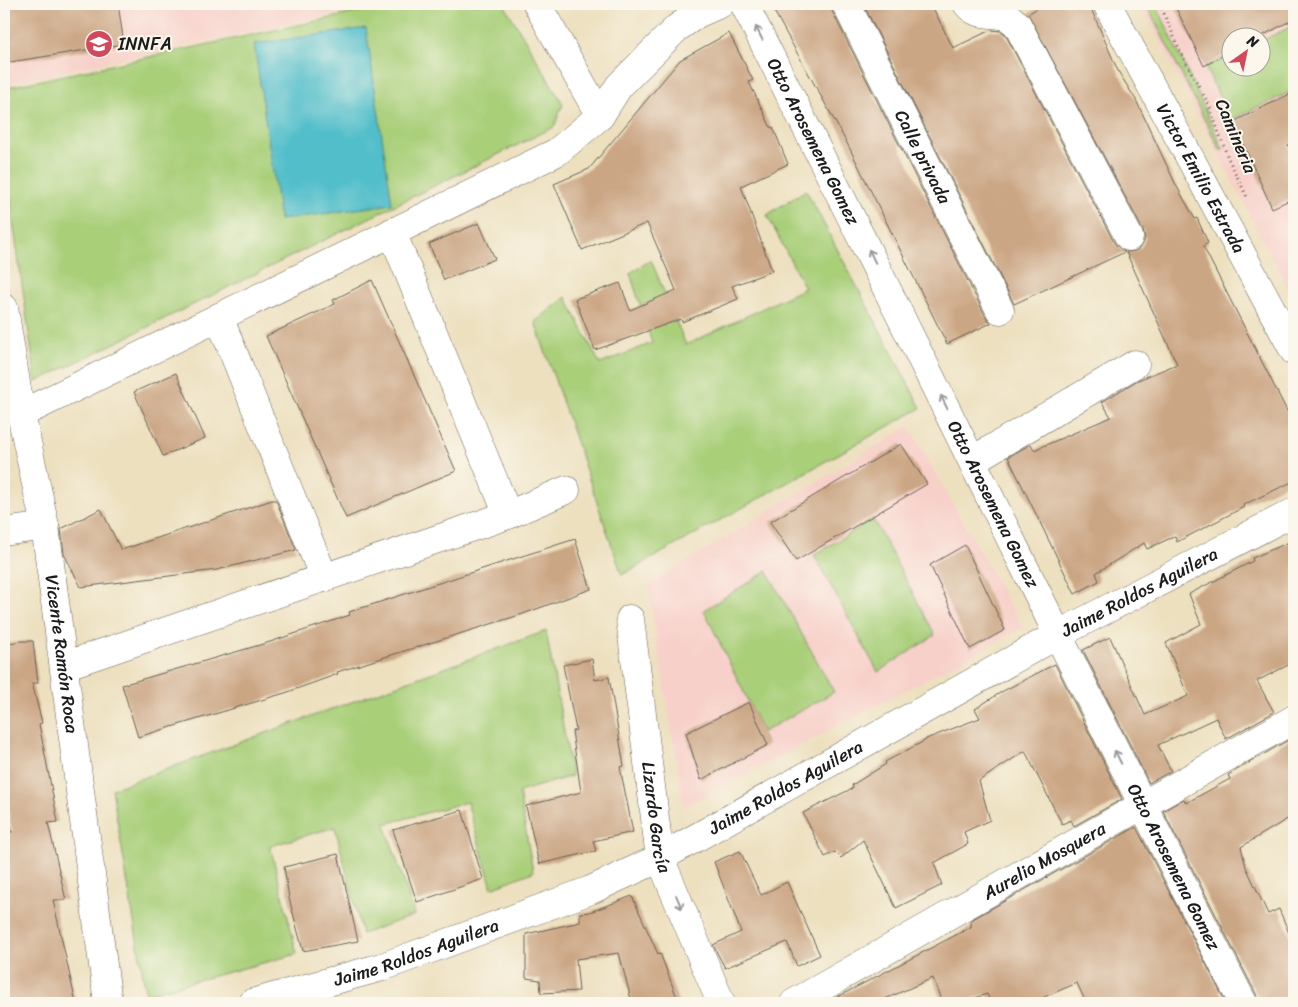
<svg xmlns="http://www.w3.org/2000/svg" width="1298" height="1007" viewBox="0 0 1298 1007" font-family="Sriracha,sans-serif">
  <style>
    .built { fill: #f7d0c9; fill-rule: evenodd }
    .green { fill: #a9cf79; stroke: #62764a }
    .water { fill: #51beca; stroke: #366d73 }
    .building { fill: #cba684 }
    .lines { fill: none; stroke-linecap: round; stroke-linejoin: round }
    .minor-casing { stroke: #656155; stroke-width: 29 }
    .path { stroke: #656155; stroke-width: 3; stroke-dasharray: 1 4; stroke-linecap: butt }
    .minor { stroke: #fff; stroke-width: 28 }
    .oneway { stroke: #999 }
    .labels { text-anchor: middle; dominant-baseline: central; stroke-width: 4; stroke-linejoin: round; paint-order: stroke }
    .poi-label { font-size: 18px; fill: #1c1c1c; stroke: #fbf7ec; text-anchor: start }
    .street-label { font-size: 18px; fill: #1c1c1c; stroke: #fbf7ec }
  </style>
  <rect width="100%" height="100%" fill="#fbf7ec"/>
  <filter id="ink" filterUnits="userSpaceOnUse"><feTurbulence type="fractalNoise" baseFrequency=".02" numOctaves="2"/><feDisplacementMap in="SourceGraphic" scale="10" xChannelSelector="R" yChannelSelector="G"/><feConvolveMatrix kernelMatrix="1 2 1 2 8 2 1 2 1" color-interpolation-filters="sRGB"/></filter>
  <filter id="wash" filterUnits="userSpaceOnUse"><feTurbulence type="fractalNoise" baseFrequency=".0096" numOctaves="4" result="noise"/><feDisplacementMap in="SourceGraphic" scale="20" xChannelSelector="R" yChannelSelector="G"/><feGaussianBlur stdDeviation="1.12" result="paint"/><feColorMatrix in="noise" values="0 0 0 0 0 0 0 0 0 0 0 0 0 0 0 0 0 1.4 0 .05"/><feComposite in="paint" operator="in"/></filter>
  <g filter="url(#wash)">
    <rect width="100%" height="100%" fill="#ede0bf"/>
    <!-- built -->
    <g class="built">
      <polygon points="4,4 384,4 4,84"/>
      <path d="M1140,4H1294V300ZM1230,38H1260V68H1230Z"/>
      <polygon points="909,426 1023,628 684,807 648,585"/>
    </g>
    <!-- green -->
    <g class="green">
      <polygon points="396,4 504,4 563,104 554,127 36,382 4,158 4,88"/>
      <polygon points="1146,4 1156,4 1223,149 1220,150"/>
      <polygon points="1294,25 1294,90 1231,120 1205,67 1230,55 1230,68 1260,68 1261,41"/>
      <polygon points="806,190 921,408 622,575 535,322 566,297 600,364 652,343 630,273 651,260 686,345 805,288 767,215"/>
      <polygon points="873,519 935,635 878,672 814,555"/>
      <polygon points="767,571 834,692 763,732 704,610"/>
      <polygon points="546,631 572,776 519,792 533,872 492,888 467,802 385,824 415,915 362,934 335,827 270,846 297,954 146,994 112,789"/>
    </g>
    <!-- water -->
    <polygon class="water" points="366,28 392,204 280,220 254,44"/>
    <g id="blocks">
      <!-- building -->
      <g class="building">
        <polygon points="4,4 118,4 124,44 4,63"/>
        <polygon points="770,4 830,4 832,11 986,317 991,323 947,344 848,145"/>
        <polygon points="863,4 931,4 953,48 991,30 1001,31 1005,34 1115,244 1125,252 1014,304"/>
        <polygon points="1044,4 1089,4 1118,71 1136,100 1176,185 1195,219 1197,218 1208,243 1203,246 1287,411 1294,409 1294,481 1243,505 1244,507 1177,542 1175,536 1147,549 1144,543 1096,573 1099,581 1075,594 1008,457 1031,444 1034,450 1111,417 1102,402 1138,380 1177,364 1126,252 1136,251 1142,246 1145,238 1143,230 1028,14"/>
        <polygon points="1174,4 1294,4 1294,19 1258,38 1230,38 1230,52 1204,66"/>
        <polygon points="729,33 753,80 749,82 771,128 773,127 788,164 741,186 772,271 732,286 738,299 682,322 681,319 595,350 575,299 620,283 630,310 676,290 647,223 582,250 554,184 589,169 680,60"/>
        <polygon points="1294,92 1294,142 1288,145 1294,161 1294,198 1272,208 1233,122"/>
        <polygon points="479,223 495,259 444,280 429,244"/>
        <polygon points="372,280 456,471 346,518 266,336 335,304 333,300"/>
        <polygon points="176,373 205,438 163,456 134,392"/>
        <polygon points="901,444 927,484 796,561 770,522"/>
        <polygon points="272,500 276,500 296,550 217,570 81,587 64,554 61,529 101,509 121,550"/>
        <polygon points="575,539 591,589 523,614 337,672 338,674 285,693 138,737 122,685 270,642 350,615 349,612"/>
        <polygon points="1294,540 1294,662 1257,681 1274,712 1226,739 1216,718 1158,745 1171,771 1149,783 1083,650 1110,637 1145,715 1188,696 1166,643 1201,624 1189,594 1253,561 1252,558"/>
        <polygon points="965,545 1005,630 970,649 930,565"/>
        <polygon points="22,641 33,641 38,683 32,683 42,723 39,724 58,822 48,823 66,900 53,900 76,1003 4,1003 4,833 12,832 4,787 4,644"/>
        <polygon points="592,659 595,680 609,677 624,766 620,767 633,832 593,841 596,851 539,864 526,806 581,792 572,731 576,730 563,665"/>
        <polygon points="1055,664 1122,799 1074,826 1071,820 1062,824 1025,751 979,781 990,820 964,832 968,844 934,863 942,885 896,908 863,840 841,858 835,852 825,857 803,813 853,788 852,785 886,764 885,762 926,740 926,739 980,718 975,709 1003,691"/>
        <polygon points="749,702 768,745 701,780 686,733"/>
        <polygon points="1290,739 1294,748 1294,815 1241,847 1246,867 1268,914 1279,909 1294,945 1294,1003 1259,1003 1257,996 1163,811 1184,799 1186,803 1230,779 1228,775"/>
        <polygon points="462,810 483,879 417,902 393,830"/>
        <polygon points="1136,827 1226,1003 1086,1003 1077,983 1030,1003 991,1003 987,994 959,1003 942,1003 933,978 876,1003 826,1003 971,927 971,920"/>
        <polygon points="740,851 761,895 787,882 820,955 797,966 787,942 725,968 713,945 741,932 714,862"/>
        <polygon points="338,854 358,941 303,951 289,898 284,867"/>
        <polygon points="632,896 658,954 660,953 679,1003 632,1003 619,953 576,959 579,991 541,993 540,980 526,978 526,934 580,922 580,913 590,912"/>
      </g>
    </g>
  </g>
  <g filter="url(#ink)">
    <use href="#blocks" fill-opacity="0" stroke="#656155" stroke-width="1"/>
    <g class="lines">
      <!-- minor casing -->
      <g class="minor-casing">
        <g id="minor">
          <polyline points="537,4 600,116"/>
          <path id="s1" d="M744,4C913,336 1073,672 1243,1003"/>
          <path id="s2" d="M846,4L1000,310"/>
          <path d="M967,4C978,18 993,11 1008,17C1011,19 1014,22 1017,24L1129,237"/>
          <path id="s3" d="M1107,4L1294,351"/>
          <polyline points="392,232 508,515"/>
          <path id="s4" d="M4,308L21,414L45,526L108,1003"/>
          <polyline points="219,317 324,578"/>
          <polyline points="21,414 557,152 600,116 619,86 677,28 697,14 720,4"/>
          <polyline points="973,460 1135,364"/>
          <polyline points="4,532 45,526"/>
          <path id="s5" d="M630,619L660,858L721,1003"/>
          <polyline points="64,666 508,515 566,490"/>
          <path id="s6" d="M252,1003L382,967L591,890L660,858L1057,635L1294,512"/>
          <path id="s7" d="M794,1003L1294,719"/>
        </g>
      </g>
      <!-- path -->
      <polyline class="path" points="1160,4 1180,51 1209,105 1228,158 1248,199"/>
      <!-- minor -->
      <use href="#minor" class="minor"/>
    </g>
    <!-- one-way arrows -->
    <defs><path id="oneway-shaft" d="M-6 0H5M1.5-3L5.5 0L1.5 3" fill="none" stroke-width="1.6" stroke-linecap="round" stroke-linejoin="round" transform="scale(1.25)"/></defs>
    <g class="oneway">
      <use href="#oneway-shaft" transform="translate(759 33) rotate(-117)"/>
      <use href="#oneway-shaft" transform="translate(872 256) rotate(-116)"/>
      <use href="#oneway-shaft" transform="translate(944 402) rotate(-116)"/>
      <use href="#oneway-shaft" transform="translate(1118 757) rotate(-116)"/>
      <use href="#oneway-shaft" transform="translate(679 902) rotate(67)"/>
    </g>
  </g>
  <!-- icons -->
  <defs>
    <g id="school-disc" transform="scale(1.4375)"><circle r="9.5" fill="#d1495b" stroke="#fbf7ec"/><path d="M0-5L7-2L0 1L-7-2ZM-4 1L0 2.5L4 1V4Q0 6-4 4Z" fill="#fff"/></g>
  </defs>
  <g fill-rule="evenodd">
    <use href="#school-disc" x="99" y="44"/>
  </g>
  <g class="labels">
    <!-- poi labels -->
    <g class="poi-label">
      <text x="118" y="44">INNFA</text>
    </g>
    <!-- street labels -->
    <g class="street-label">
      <text transform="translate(1236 136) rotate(67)">Camineria</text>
      <text stroke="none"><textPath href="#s1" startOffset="154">Otto Arosemena Gomez</textPath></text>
      <text stroke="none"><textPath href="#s2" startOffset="171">Calle privada</textPath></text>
      <text stroke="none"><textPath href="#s3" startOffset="198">Victor Emilio Estrada</textPath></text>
      <text stroke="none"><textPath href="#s1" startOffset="559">Otto Arosemena Gomez</textPath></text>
      <text stroke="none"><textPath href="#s6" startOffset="982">Jaime Roldos Aguilera</textPath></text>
      <text stroke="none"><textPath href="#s4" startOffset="351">Vicente Ramón Roca</textPath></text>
      <text stroke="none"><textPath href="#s6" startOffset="578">Jaime Roldos Aguilera</textPath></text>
      <text stroke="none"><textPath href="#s5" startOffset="200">Lizardo García</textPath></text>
      <text stroke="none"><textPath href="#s7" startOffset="288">Aurelio Mosquera</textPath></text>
      <text stroke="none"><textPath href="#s1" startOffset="964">Otto Arosemena Gomez</textPath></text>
      <text stroke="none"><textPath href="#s6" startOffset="172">Jaime Roldos Aguilera</textPath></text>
    </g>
  </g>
  <!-- margin -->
  <rect width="1298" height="1007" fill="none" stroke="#fbf7ec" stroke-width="20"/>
  <!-- north arrow -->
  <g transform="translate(1246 52) rotate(33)"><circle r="24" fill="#fbf7ec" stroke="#a29f99"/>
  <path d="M0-4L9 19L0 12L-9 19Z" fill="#d1495b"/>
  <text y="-8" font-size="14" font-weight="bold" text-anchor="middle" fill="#1c1c1c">N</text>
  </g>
</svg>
